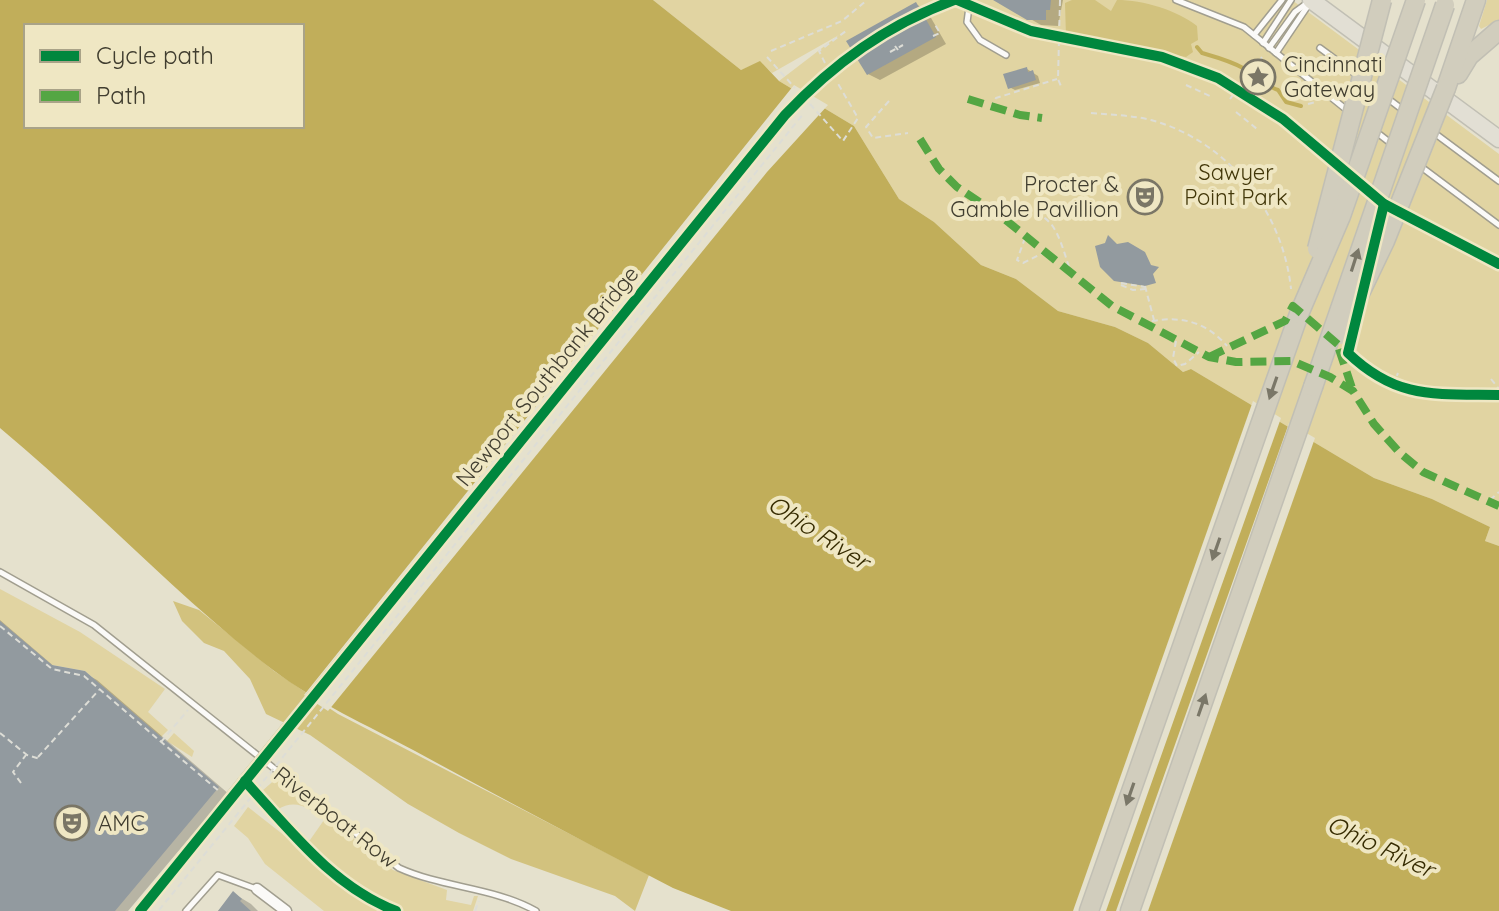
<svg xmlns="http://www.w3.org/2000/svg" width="1499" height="911" viewBox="0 0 1499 911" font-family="Quicksand,sans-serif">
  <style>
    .green { fill: #e1d4a2 }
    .forest { fill: #d2c27e }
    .water { fill: #c1ae5a; fill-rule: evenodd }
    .pier { fill: #e5e1cd }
    .shadow { fill: #0003 }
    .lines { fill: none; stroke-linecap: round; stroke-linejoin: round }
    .stream { stroke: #c1ae5a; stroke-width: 4 }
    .building { fill: #929a9f }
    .lane-casing { stroke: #a19e8f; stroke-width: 8 }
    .street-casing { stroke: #a19e8f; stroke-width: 13 }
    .primary-casing { stroke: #c1bfb4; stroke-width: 19 }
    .highway-casing { stroke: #c1bfb4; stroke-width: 21 }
    .path { stroke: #ddddd6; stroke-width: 2; stroke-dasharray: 6 4; stroke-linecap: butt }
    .lane { stroke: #fbfaf8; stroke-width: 5 }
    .street { stroke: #fbfaf8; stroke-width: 10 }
    .primary { stroke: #e2dfd4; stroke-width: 16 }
    .highway { stroke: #d1cdbd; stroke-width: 18 }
    .street-bridge-casing { stroke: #a19e8f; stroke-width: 13; stroke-linecap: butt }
    .highway-bridge-casing { stroke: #c1bfb4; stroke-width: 21; stroke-linecap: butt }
    .path-bridge { stroke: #ddddd6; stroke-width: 2; stroke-dasharray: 6 4; stroke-linecap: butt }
    .street-bridge { stroke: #fbfaf8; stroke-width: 10 }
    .highway-bridge { stroke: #d1cdbd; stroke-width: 18 }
    .quiet { stroke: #54a643; stroke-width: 8; stroke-dasharray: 16 8; stroke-linecap: butt }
    .cycleway-casing { stroke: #efe7c3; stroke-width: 15 }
    .cycleway { stroke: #00873e; stroke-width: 10 }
    .oneway { fill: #7a7768 }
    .labels { text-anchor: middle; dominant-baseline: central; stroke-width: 8; stroke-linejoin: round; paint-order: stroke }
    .poi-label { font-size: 22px; fill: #403d2f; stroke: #efe7c3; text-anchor: start }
    .park-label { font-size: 22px; fill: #423709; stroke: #efe7c3 }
    .street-label { font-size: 22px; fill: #403d2f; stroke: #efe7c3 }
    .water-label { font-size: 24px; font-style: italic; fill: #362b00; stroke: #efe7c3 }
  </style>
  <rect width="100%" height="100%" fill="#e5e1cd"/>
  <!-- green -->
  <g class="green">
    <polygon points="653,0 957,0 962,3 965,0 1292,0 1499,154 1499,546 1485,541 1490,527 1432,499 1374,478 1191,369 1183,372 1148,343 1115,327 1058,311 1016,279 981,265 934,222 899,199 854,126 779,81 839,35 772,73 760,62 741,70"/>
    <polygon points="1487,0 1499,0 1499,20 1481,29 1479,26"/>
    <polygon points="0,589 80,632 165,689 148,712 168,730 161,737 85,671 52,665 0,621"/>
    <polygon points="174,733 194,751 192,757 167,741"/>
    <path d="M278,777L393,870L447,890L446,900L471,905L474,896H478L473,911C450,911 426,911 404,911C379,908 316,861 304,839L310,840L324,820C310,808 295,798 277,810L262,791Z"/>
    <polygon points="248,807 363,897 390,911 324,911 265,864 248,838 234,826"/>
  </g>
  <!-- forest -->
  <g class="forest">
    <path d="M1072,0H1095L1111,11L1117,0C1143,0 1177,10 1197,26L1198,40L1191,44L1193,52L1186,57L1066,37L1065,3Z"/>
    <polygon points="173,601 199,610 274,671 338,714 649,875 635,911 615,896 511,859 459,833 408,804 310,735 266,714 250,679 224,651 204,643 182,621"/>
  </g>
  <!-- water -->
  <path class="water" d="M0,0H653L741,70L760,61L779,81L854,126L899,199L934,222L981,265L1016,279L1058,311L1115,327L1148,343L1183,372L1191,369L1374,478L1432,499L1490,527L1485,541L1499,546V911H731L673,888C587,843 501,798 415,751C367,725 317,703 273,670C176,596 93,505 0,428ZM26,26H302V126H26Z"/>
  <!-- pier -->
  <g class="pier">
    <polygon points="794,85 828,105 767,172 328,711 304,695"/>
    <polygon points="1253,401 1281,418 1106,911 1073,911"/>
    <polygon points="1289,423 1315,438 1148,911 1116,911"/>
  </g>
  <!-- shadow -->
  <g class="shadow">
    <polygon points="997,0 1063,0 1058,26 1041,25"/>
    <polygon points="916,4 927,11 946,44 880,80 868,74"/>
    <polygon points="1027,69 1038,76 1040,83 1015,90 1009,87"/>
    <polygon points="0,620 56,668 84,673 97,680 230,795 226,800 223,798 128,911 0,911"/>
    <polygon points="233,893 251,904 258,911 218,911"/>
  </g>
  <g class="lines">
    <!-- stream -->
    <path class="stream" d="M1197,47L1202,53C1216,57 1231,61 1245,69C1256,76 1266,86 1278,90L1286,102L1301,106"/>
  </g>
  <!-- building -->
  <g class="building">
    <polygon points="993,0 1051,0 1050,10 1046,10 1046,20 1027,20"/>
    <polygon points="916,2 936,37 867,75 846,41"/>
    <polygon points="1027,67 1028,72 1033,70 1036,80 1008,89 1003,74"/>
    <polygon points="1108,235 1117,244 1128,242 1145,252 1151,265 1159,267 1153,274 1156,283 1145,286 1114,281 1100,267 1095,246 1105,243"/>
    <polygon points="0,621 52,665 85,671 219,787 115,911 0,911"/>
    <polygon points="233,891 242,899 240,901 251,911 218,911"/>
  </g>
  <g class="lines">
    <!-- lane casing -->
    <g class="lane-casing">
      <g id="lane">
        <polyline points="957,0 969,7 967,22 980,40 1006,55"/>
        <polyline points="1176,0 1244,27 1348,111"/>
        <polyline points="1254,35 1282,0"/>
        <polyline points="1263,43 1291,0"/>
        <polyline points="1269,48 1295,12 1310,1"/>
        <polyline points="1320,48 1358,76"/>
        <polyline points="1276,53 1309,4"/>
        <polyline points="1366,82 1403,110"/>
        <polyline points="1375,131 1393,145"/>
        <polyline points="1433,132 1499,181"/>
        <polyline points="1420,166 1499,225"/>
        <path d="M0,572L94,625L399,868C443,888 493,887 536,911"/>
        <polyline points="186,911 218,875 256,889"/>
      </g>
    </g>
    <!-- street casing -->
    <g class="street-casing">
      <g id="street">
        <polyline points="257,889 286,911"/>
        <polyline points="140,911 210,823"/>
      </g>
    </g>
    <!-- primary casing -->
    <g class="primary-casing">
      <polyline id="primary" points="1311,0 1499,139"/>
    </g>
    <!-- highway casing -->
    <g class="highway-casing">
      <g id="highway">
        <polyline points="1458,74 1469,56 1499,30"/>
        <polyline points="1446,88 1476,0"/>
        <polyline points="1089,911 1299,314"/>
        <polyline points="1130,911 1313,387"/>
      </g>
    </g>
    <!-- path -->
    <g class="path">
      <polyline points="1060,0 1058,79 1062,89"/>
      <polyline points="933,36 940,33 934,23"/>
      <polyline points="895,46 898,50"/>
      <polyline points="771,51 842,21 867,0"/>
      <polyline points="890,52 903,45"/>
      <polyline points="767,57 795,88"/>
      <polyline points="825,63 819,51 846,31"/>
      <polyline points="1255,67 1262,57"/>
      <polyline points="1186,85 1212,97"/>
      <polyline points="1230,99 1247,76"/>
      <polyline points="889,101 866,127 873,138 908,133"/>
      <polyline points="810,104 843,141 858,118 837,82"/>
      <polyline points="1308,104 1316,102"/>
      <polyline points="991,108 996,98 1057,79"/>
      <polyline points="1236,112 1257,129"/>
      <path d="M1091,113C1111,115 1131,115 1151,120C1228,141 1283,211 1291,289"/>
      <path d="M986,207C1053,210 1053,215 1072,277"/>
      <polyline points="1025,238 1017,260 1023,263 1043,253"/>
      <polyline points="1121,283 1145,287"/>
      <polyline points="1121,285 1133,290 1145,289"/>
      <polyline points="1145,286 1154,320"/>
      <path d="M1142,323C1176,315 1204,319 1227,346"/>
      <polyline points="1176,341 1173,358 1177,366 1185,364 1199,352"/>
      <polyline points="1491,379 1499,389"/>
      <polyline points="1393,385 1398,373"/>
      <polyline points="1490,500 1499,492"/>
      <polyline points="0,626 52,669 84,676 220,792"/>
      <polyline points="0,733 27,755 40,759"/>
      <polyline points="161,742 188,710"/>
      <polyline points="38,757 99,690"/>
      <polyline points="21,783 13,772 26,755"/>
      <polyline points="159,910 253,795"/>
      <polyline points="475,911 479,901"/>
    </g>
    <!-- lane -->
    <use href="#lane" class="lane"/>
    <!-- street -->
    <use href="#street" class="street"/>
    <!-- primary -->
    <use href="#primary" class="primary"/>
    <!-- highway -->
    <use href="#highway" class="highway"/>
    <!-- street-bridge casing -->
    <g class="street-bridge-casing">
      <path id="street-bridge" d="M210,823L785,115C834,63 887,25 954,0"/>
    </g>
    <!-- highway-bridge casing -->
    <g class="highway-bridge-casing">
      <g id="highway-bridge">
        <polyline points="1317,249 1382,0"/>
        <polyline points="1299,314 1341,216 1416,0"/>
        <polyline points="1340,335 1385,241 1446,88"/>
        <polyline points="1313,387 1445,5"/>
      </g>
    </g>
    <!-- path-bridge -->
    <polyline class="path-bridge" points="257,789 804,113"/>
    <!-- street-bridge -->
    <use href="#street-bridge" class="street-bridge"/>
    <!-- highway-bridge -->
    <use href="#highway-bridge" class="highway-bridge"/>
    <!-- quiet -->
    <g class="quiet">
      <polyline points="968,99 1020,115 1042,118"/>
      <polyline points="920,139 939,169 957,187 1002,217 1112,306 1209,357 1236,362 1292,361 1330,377 1353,391 1374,424 1399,452 1423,472 1499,506"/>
      <polyline points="1339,349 1353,391"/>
      <polyline points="1209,357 1285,321 1293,306 1348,353 1348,350"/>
    </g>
    <!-- cycleway casing -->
    <g class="cycleway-casing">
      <g id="cycleway">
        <polyline points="957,0 1031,31 1162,57 1218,78 1283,119 1384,204 1499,264"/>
        <path d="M1384,204L1348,353C1397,400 1436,394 1499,395"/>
        <path d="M245,781C290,830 332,886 396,911"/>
        <path d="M140,911L785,115C834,63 887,25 954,0"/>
      </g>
    </g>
    <!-- cycleway -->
    <use href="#cycleway" class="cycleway"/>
  </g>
  <!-- one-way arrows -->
  <defs><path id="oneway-solid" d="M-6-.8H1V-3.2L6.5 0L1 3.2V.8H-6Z" transform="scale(2)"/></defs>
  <g class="oneway">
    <use href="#oneway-solid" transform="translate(1355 260) rotate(-72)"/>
    <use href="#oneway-solid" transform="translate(1273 388) rotate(109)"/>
    <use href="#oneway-solid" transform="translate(1216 549) rotate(109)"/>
    <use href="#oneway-solid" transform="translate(1202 705) rotate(-71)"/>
    <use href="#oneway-solid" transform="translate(1130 794) rotate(109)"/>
  </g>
  <!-- icons -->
  <defs>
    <g id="sight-ring" transform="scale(1.8)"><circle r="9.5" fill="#efe7c3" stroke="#7a7666" stroke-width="1.5"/><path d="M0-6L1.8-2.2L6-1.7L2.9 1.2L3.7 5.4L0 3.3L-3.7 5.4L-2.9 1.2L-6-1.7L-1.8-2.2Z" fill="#7a7666"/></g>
    <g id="theatre-ring" transform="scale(1.8)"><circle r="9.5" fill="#efe7c3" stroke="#7a7666" stroke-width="1.5"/><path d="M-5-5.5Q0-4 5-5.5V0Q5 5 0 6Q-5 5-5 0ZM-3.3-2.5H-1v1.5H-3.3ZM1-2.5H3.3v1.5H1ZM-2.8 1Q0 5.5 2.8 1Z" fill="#7a7666"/></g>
  </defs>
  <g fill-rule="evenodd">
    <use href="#sight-ring" x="1258" y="77"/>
    <use href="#theatre-ring" x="1145" y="197"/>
    <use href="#theatre-ring" x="72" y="823"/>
  </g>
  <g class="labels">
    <!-- poi labels -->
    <g class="poi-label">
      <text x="1284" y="64">Cincinnati<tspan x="1284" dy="25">Gateway</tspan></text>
      <text x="1119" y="184" text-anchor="end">Procter &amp;<tspan x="1119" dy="25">Gamble Pavillion</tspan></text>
      <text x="98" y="823">AMC</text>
    </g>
    <!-- park labels -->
    <g class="park-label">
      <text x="1236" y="172">Sawyer<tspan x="1236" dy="25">Point Park</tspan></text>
    </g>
    <!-- street labels -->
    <g class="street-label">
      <text transform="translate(547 376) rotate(-51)">Newport Southbank Bridge</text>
      <text transform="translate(336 817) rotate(38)">Riverboat Row</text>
    </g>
    <!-- water labels -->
    <g class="water-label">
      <text transform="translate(819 532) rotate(33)">Ohio River</text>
      <text transform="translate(1381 846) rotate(25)">Ohio River</text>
    </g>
  </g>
  <!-- legend -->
  <rect x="24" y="24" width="280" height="104" fill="#efe7c3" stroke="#a9a388" stroke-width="2"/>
  <rect x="40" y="50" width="40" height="12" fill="#00873e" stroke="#a9a388" stroke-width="2"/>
  <text x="96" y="64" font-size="24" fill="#403d2f">Cycle path</text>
  <rect x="40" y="90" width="40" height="12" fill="#54a643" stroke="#a9a388" stroke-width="2"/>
  <text x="96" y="104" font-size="24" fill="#403d2f">Path</text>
</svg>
